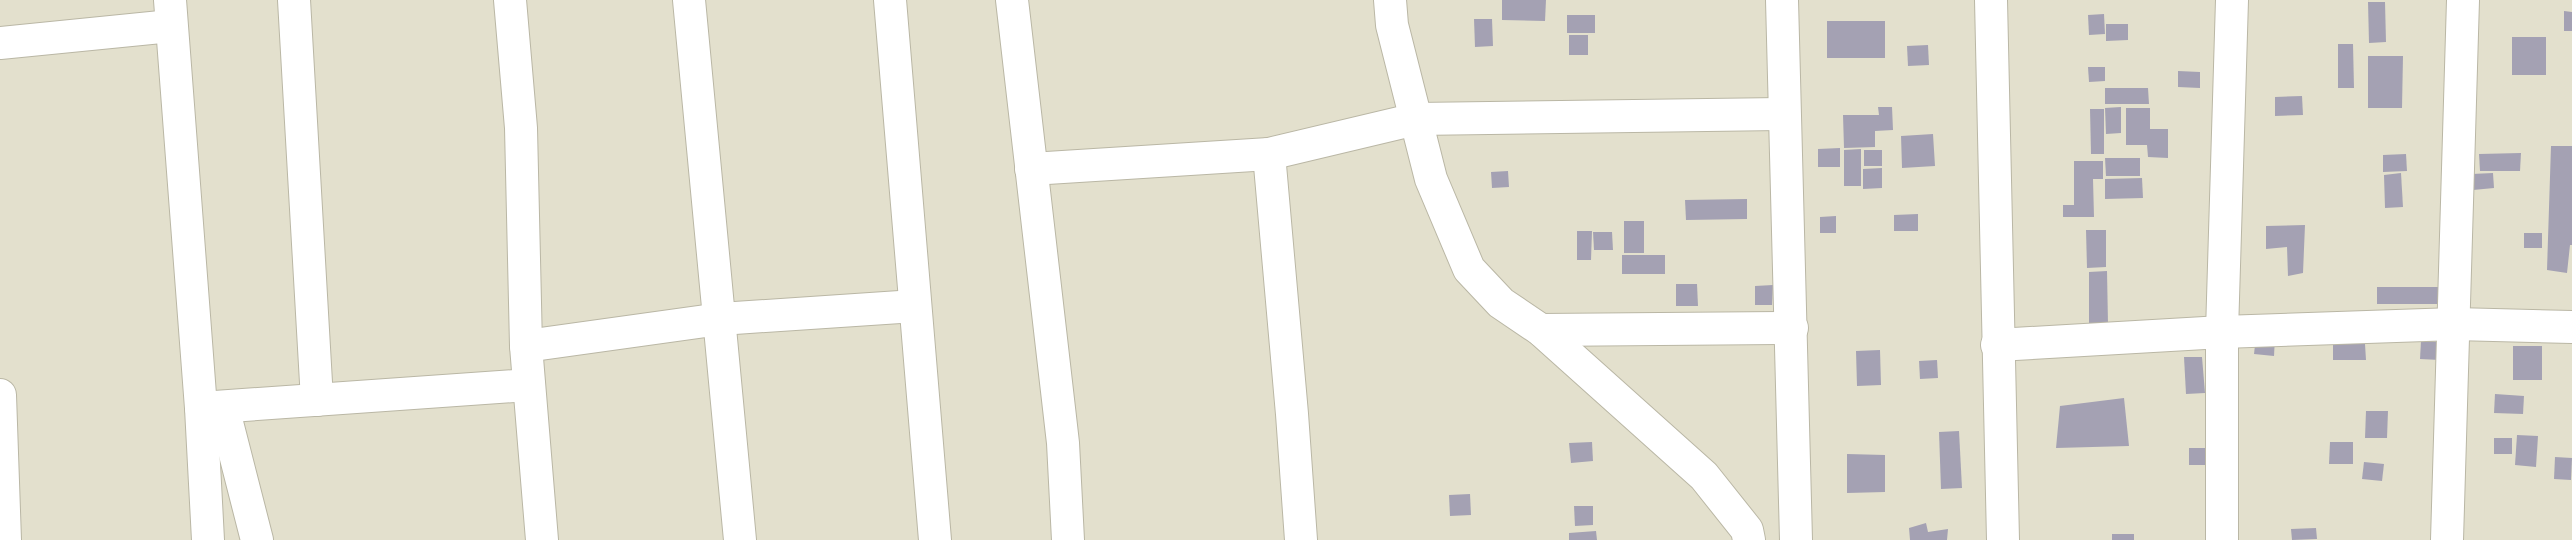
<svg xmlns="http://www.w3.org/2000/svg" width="2572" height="540" viewBox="0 0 2572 540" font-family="'Exo 2',sans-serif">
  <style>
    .building { fill: #a4a1b3 }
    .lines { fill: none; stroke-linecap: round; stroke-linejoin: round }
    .minor-casing { stroke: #bab7a5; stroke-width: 34 }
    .minor { stroke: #fff; stroke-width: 32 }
  </style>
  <rect width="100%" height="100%" fill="#e3e0cd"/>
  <!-- building -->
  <g class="building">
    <polygon points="1502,0 1546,0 1545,21 1502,20"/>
    <polygon points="2368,2 2385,2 2386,42 2369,43"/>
    <polygon points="2564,11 2572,12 2572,31 2564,31"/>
    <polygon points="2104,14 2105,34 2089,35 2088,15"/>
    <rect x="1567" y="15" width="28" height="18"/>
    <polygon points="1474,19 1492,19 1493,46 1475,47"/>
    <rect x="1827" y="21" width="58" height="37"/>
    <polygon points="2106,24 2128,24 2128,40 2106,41"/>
    <rect x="1569" y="35" width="19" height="20"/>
    <rect x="2512" y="37" width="34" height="38"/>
    <polygon points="2338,44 2353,44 2354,88 2338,88"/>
    <polygon points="1928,45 1929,65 1908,66 1907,46"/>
    <polygon points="2368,56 2403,56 2402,108 2368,108"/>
    <polygon points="2088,67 2105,67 2105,81 2089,82"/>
    <polygon points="2178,71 2200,72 2200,88 2178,87"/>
    <polygon points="2105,88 2148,88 2149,104 2105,104"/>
    <polygon points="2302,96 2303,115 2275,116 2275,97"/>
    <polygon points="1878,107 1892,107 1893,130 1875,131 1875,147 1844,148 1843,115 1879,115"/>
    <polygon points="2121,107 2121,133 2106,134 2105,108"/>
    <polygon points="2126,108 2150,108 2150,129 2168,129 2168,158 2148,157 2147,145 2126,145"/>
    <polygon points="2090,109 2104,109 2104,154 2091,154"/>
    <polygon points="1933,134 1935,166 1902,168 1901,136"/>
    <polygon points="2551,146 2572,146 2572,245 2570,245 2567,273 2547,270"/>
    <polygon points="1840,148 1840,167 1818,167 1818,149"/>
    <polygon points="1861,149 1861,186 1844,186 1844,150"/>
    <rect x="1864" y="150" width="18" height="16"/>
    <polygon points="2521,153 2520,171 2480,171 2479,154"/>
    <polygon points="2406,154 2407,171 2383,172 2383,155"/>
    <polygon points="2105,158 2140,158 2140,176 2106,176"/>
    <polygon points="2074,161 2103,161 2103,179 2093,179 2094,217 2063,217 2063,205 2074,205"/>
    <polygon points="1882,168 1882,188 1863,189 1863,169"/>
    <polygon points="1508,171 1509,187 1492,188 1491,172"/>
    <polygon points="2401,173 2403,207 2385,208 2384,175"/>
    <polygon points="2493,173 2494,188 2473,190 2472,174"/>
    <polygon points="2142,178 2143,198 2105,199 2105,179"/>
    <polygon points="1747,199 1747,219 1686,220 1685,200"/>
    <polygon points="1918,214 1918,231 1894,231 1894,215"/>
    <polygon points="1836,216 1836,233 1820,233 1820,217"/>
    <rect x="1624" y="221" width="20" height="32"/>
    <polygon points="2305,225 2303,273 2288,276 2287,247 2266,249 2266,226"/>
    <polygon points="2086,230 2106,230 2106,267 2087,268"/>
    <polygon points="1577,231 1592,231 1591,260 1577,260"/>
    <polygon points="1593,232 1612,232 1613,250 1594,250"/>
    <rect x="2524" y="233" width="18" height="15"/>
    <rect x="1622" y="255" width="43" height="19"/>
    <polygon points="2107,271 2108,324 2089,324 2089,272"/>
    <polygon points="1676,284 1697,284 1698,306 1676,306"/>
    <polygon points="1773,285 1772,305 1755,305 1755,286"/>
    <polygon points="2377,287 2443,287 2442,304 2377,304"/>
    <polygon points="2256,336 2275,337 2274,356 2254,354"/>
    <polygon points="2421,341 2441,342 2440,360 2420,359"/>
    <polygon points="2333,344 2365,344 2366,360 2333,360"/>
    <rect x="2513" y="346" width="29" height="34"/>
    <polygon points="1880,350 1881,385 1857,386 1856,351"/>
    <polygon points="2184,357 2202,357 2205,393 2186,394"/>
    <polygon points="1937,360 1938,378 1920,379 1919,361"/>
    <polygon points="2495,394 2524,396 2523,414 2494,413"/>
    <polygon points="2124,398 2129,446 2056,448 2060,406"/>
    <polygon points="2366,411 2388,411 2387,438 2365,438"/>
    <polygon points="1959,431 1962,488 1941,489 1939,432"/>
    <polygon points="2517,435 2538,436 2536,467 2515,465"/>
    <rect x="2494" y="438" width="18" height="16"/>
    <polygon points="1592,442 1593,461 1571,463 1569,443"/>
    <polygon points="2330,442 2353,442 2353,464 2329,464"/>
    <rect x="2189" y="448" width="28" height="17"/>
    <polygon points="1847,454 1885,455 1885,492 1847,493"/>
    <polygon points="2555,457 2572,458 2571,480 2554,479"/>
    <polygon points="2364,462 2384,464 2382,481 2362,479"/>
    <polygon points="1470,494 1471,515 1450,516 1449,495"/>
    <polygon points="1574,506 1593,506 1593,525 1575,526"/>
    <polygon points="1926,523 1928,532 1948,529 1947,540 1910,540 1909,528"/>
    <polygon points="2316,528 2317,539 2292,540 2291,529"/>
    <polygon points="1596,531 1597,540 1569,540 1569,533"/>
    <rect x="2112" y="534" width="22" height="6"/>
  </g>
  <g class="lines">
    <!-- minor casing -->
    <g class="minor-casing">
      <g id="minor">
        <polyline points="170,0 201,408 208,540"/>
        <polyline points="294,0 317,400"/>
        <polyline points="510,0 521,128 526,346 542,540"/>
        <polyline points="689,0 740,540"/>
        <polyline points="890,0 935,540"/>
        <polyline points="1012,0 1063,443 1068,540"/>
        <polyline points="1390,0 1392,25 1431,179 1469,269 1501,303 1541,330 1704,476 1747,530 1749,540"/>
        <polyline points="1782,0 1796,540"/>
        <polyline points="1991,0 2003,540"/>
        <polyline points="0,43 171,26"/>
        <polyline points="1269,154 1292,414 1301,540"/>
        <polyline points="1031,169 1269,154 1416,119 1784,114"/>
        <polyline points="1541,330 1792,328"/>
        <polyline points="1997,345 2222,332 2455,324 2572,327"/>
        <polyline points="526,346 720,319 915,306"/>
        <polyline points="0,395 5,540"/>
        <polyline points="223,407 257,540"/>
        <polyline points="201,408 529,385"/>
        <polyline points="2222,540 2222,332 2232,0"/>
        <polyline points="2447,540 2463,0"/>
      </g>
    </g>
    <!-- minor -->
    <use href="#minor" class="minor"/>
  </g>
</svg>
